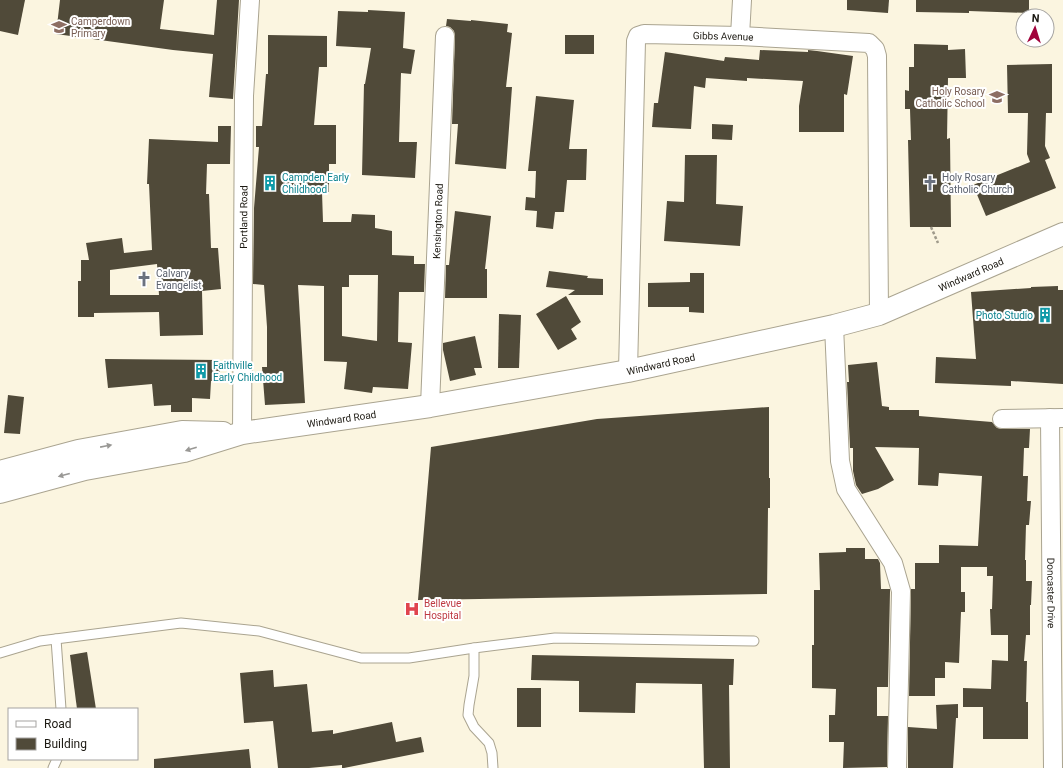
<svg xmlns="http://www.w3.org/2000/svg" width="1063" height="768" viewBox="0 0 1063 768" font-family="Roboto,sans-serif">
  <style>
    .building { fill: #504a39; fill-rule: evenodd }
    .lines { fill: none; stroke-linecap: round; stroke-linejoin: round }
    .lane-casing { stroke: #aaa490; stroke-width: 11 }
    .street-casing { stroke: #aaa490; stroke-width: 20 }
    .secondary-casing { stroke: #aaa490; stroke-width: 24 }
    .path { stroke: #9f9a8b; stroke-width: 2.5; stroke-dasharray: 3 2; stroke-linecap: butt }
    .lane { stroke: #fff; stroke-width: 9 }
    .street { stroke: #fff; stroke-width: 18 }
    .secondary { stroke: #fff; stroke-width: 22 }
    .oneway { fill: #999895 }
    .labels { text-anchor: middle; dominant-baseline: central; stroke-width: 4; stroke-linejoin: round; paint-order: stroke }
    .education-label { font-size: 10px; fill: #785e54; stroke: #fff; text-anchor: start }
    .street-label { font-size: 10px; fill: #1d1a13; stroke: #fff }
    .culture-label { font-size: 10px; fill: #0d838f; stroke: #fff; text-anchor: start }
    .worship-label { font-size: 10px; fill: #5b616d; stroke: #fff; text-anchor: start }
    .health-label { font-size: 10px; fill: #be3a42; stroke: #fff; text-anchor: start }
  </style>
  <rect width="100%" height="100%" fill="#fbf5e0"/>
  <!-- building -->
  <g class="building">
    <polygon points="0,0 25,0 18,35 0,31"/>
    <polygon points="60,0 164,0 160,29 214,35 217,0 239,0 233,99 209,97 213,54 173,50 56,34"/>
    <polygon points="847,0 889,0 888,13 847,10"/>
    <polygon points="916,0 969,0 969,13 916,12"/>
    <polygon points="969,0 1029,0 1029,13 969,11"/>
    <polygon points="368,10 405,12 403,48 415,50 411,74 401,73 399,142 417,142 415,178 362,175 364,84 365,84 371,48 336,46 338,11 368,12"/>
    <polygon points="447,19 471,21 471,20 508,24 507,32 512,33 506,87 512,87 506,169 455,164 458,124 452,124 455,36 454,31 450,27 446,26"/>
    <path d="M268,35L327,36V67H319L314,125H336V164H329V192H322L323,222H351L352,214L375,215V228L392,231V255L414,256V264H425L424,292H399L398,342L412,343L408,389L373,387L372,393L344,389L347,362L324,361V286L298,285L305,403L265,405L262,367H267V327L264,285L253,284L254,208L259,147H256V126H262L266,74H268ZM349,275H378L377,341L342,336V287H349Z"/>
    <rect x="565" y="35" width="29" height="19"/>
    <polygon points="914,44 948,45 948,50 965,49 966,78 948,78 947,139 950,138 951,227 910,227 908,140 911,140 910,109 905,109 905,90 909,91 909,67 914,67"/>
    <polygon points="760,50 808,52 808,50 817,51 853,56 847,95 844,94 844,132 799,132 799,106 803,81 747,78 747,81 706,78 705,88 694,86 691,129 652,127 654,103 658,103 665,52 724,61 725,57 759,60"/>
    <polygon points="1052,64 1052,113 1046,113 1045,146 1050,158 1045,160 1056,188 986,216 973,185 1030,162 1027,154 1028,113 1008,113 1007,65"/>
    <polygon points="536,96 574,100 569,149 587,149 586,180 567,180 564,212 555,212 553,229 536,227 537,211 525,210 526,197 535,198 536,171 528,171"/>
    <polygon points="712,124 733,125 732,140 712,139"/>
    <path d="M218,126H231L230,164H207L206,194H209L211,248H218L221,289L202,291L203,335L160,336L159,312L94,313V317H78V281H81V260H89L86,243L122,238L124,253L152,250L149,184H147L149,139L218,142ZM157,264L159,295H110V270Z"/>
    <polygon points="685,155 717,155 716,204 743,206 740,246 664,241 667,201 684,202"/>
    <polygon points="455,211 491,216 485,269 487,269 487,298 445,298 446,265 449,265"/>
    <polygon points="549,271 588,276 587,278 603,279 603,295 568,295 575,290 546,287"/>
    <polygon points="690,273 704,273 704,313 689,312 689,307 648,307 648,283 690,282"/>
    <polygon points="1058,286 1058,290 1063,290 1063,384 1011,381 1011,386 935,383 936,357 976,359 971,292 1031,288 1031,287"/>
    <polygon points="566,296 581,322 571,329 577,339 558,350 536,314"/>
    <polygon points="499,314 521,315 519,368 498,368"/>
    <polygon points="475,336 482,368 474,368 476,375 450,381 443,350 443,343"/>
    <polygon points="105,359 220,360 220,381 211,381 210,399 192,398 192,412 171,412 171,405 154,406 152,384 108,388"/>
    <polygon points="877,362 882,406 889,407 889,410 919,410 919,416 992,422 997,428 1002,429 1030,429 1029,448 1024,448 1023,476 1028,476 1027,501 1031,501 1029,525 1026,525 1025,560 1026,560 1026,581 1032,581 1031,605 1030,605 1030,635 1026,635 1024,661 1027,661 1026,702 1028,702 1028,739 983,739 983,707 963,707 963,688 991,689 992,660 1008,661 1008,635 991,635 990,609 992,609 993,576 987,576 987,567 961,567 961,592 965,592 965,612 961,612 959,663 945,662 945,678 935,678 935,696 909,696 911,589 915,589 915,563 939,563 939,545 978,546 982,476 939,473 938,486 918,485 919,448 875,447 894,480 878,489 862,494 856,485 853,471 853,448 850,448 847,382 849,382 848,365"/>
    <polygon points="8,395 24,397 20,434 4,433"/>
    <polygon points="769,407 769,478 770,478 770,508 768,508 767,594 418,600 431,447 597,419"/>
    <polygon points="846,548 865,548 865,559 878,559 880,563 881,589 890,589 890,592 888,687 877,687 877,716 888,716 887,767 843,768 844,742 829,742 829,715 835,715 836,689 812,688 812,645 814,645 814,590 820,590 819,553 846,552"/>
    <polygon points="87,652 96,709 77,709 70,655"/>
    <polygon points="532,655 734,659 733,685 729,685 730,768 704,768 702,684 636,683 635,713 579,712 579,681 531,680"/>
    <polygon points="273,670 274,687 307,684 312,732 333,730 333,734 392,722 396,742 421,737 424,752 344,768 342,768 342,765 309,768 278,768 273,721 244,723 240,673"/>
    <rect x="517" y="688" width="24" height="39"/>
    <polygon points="958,704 958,718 956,718 953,768 908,768 908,727 937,729 936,705"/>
    <polygon points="249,749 251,768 154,768 154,759"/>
  </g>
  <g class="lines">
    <!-- lane casing -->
    <g class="lane-casing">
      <g id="lane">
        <polyline points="56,639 61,709"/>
        <polyline points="474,648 474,676 469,705 468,715 474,727 489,743 492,753 493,768"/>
        <polyline points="0,653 40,641 181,623 259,631 361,658 409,658 474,648 555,638 754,641"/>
        <polyline points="53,768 57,759"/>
      </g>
    </g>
    <!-- street casing -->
    <g class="street-casing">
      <g id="street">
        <polyline points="740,36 742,0"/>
        <polyline points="834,326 840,461 846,489 893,563 901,591 897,768"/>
        <path id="s1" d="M628,371L636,41L638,36L644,34L740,36L869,43L875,49L877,56L879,314"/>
        <path id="s2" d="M430,406L445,36"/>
        <path id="s3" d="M1050,418L1053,768"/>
        <polyline points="1002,419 1063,418"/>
        <path id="s4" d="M242,433L244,96L250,0"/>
      </g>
    </g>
    <!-- secondary casing -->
    <g class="secondary-casing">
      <g id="secondary">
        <polyline points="0,472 78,451 182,432 223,433"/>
        <path id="s5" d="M0,492L85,469L184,451L242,433L430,406L628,371L834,326L879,314L1063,234"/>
      </g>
    </g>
    <!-- path -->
    <polyline class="path" points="931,227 938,243"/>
    <!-- lane -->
    <use href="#lane" class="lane"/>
    <!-- street -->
    <use href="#street" class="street"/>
    <!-- secondary -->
    <use href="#secondary" class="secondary"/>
  </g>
  <!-- one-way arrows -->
  <defs><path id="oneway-solid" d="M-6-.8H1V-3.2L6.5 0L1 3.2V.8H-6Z"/></defs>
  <g class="oneway">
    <use href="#oneway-solid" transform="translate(106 446) rotate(-11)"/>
    <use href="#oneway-solid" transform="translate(191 449) rotate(163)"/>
    <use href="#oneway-solid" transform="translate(64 475) rotate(165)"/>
  </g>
  <!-- icons -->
  <defs>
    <g id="school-bare" transform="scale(1.2)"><path d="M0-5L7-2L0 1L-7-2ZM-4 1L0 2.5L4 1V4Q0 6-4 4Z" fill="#8d6e63" stroke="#fff" stroke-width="2.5" paint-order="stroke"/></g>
    <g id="building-bare" transform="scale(1.2)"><path d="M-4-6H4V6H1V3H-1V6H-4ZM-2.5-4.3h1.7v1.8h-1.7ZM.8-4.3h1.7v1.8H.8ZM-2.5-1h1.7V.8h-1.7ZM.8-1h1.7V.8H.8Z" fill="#0f9aa8" stroke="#fff" stroke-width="2.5" paint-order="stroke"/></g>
    <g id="church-bare" transform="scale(1.2)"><path d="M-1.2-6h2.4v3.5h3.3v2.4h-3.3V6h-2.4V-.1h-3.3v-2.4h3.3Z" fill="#6b7280" stroke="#fff" stroke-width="2.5" paint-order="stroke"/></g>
    <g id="hospital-bare" transform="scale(1.2)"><path d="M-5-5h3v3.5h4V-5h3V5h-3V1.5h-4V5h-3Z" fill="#e0444e" stroke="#fff" stroke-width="2.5" paint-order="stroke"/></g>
  </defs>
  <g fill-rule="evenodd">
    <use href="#school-bare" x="59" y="27"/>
    <use href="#school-bare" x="997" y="97"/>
    <use href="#building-bare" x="270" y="183"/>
    <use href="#church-bare" x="930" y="183"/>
    <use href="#church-bare" x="144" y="279"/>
    <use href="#building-bare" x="1045" y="315"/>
    <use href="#building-bare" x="201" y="371"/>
    <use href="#hospital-bare" x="412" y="609"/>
  </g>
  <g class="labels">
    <!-- education labels -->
    <g class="education-label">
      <text x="71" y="21">Camperdown<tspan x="71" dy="12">Primary</tspan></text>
      <text x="985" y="91" text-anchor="end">Holy Rosary<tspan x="985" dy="12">Catholic School</tspan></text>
    </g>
    <!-- street labels -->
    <g class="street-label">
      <text stroke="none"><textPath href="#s1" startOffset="421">Gibbs Avenue</textPath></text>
      <text stroke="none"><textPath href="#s4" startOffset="216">Portland Road</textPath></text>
      <text stroke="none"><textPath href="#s2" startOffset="185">Kensington Road</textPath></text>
      <text stroke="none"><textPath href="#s5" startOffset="998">Windward Road</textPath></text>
      <text stroke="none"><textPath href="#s5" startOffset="674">Windward Road</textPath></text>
      <text stroke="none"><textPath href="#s5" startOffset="350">Windward Road</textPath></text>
      <text stroke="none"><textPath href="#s3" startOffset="175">Doncaster Drive</textPath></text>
    </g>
    <!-- culture labels -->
    <g class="culture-label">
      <text x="282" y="177">Campden Early<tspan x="282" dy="12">Childhood</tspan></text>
      <text x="1033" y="315" text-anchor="end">Photo Studio</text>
      <text x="213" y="365">Faithville<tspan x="213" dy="12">Early Childhood</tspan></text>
    </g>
    <!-- worship labels -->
    <g class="worship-label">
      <text x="942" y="177">Holy Rosary<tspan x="942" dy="12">Catholic Church</tspan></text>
      <text x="156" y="273">Calvary<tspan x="156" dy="12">Evangelist</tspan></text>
    </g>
    <!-- health labels -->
    <g class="health-label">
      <text x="424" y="603">Bellevue<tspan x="424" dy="12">Hospital</tspan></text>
    </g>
  </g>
  <!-- legend -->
  <rect x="8" y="708" width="130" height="52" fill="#ffffff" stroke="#a5a3a1"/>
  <rect x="16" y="721" width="20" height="6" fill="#ffffff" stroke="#a5a3a1"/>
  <text x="44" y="728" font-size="12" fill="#1d1a13">Road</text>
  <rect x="16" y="738" width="20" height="12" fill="#504a39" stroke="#a5a3a1"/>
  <text x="44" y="748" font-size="12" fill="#1d1a13">Building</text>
  <!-- north arrow -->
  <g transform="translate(1035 28) rotate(4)"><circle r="19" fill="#ffffff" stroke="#a5a3a1"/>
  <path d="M0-3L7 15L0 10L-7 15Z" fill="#a1033b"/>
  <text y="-6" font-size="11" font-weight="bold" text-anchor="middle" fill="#1d1a13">N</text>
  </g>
</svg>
